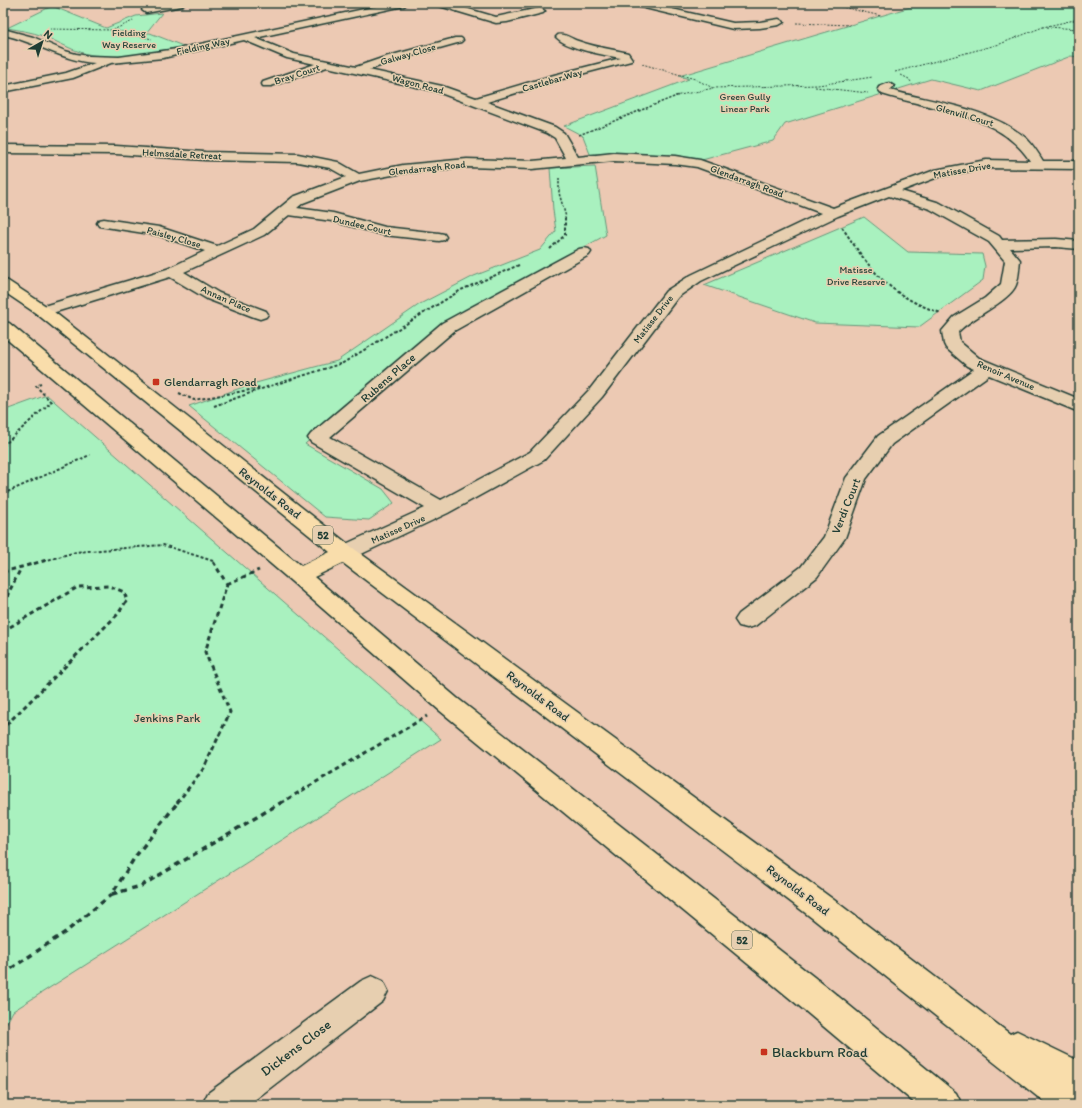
<svg xmlns="http://www.w3.org/2000/svg" width="1082" height="1108" viewBox="0 0 1082 1108" font-family="Itim,sans-serif">
  <style>
    .green { fill: #a9f1bf; stroke: #64977a }
    .lines { fill: none; stroke-linecap: round; stroke-linejoin: round }
    .minor-casing { stroke: #1f3d34; stroke-width: 3 }
    .major-casing { stroke: #1f3d34; stroke-width: 3 }
    .path-far4 { stroke: #1f3d34; stroke-width: 1; stroke-dasharray: 2 1.5; stroke-linecap: butt }
    .path-far3 { stroke: #1f3d34; stroke-width: 1.5; stroke-dasharray: 2.5 1.5; stroke-linecap: butt }
    .path-far2 { stroke: #1f3d34; stroke-width: 2; stroke-dasharray: 3 2; stroke-linecap: butt }
    .path-far1 { stroke: #1f3d34; stroke-width: 3; stroke-dasharray: 4.5 3.5; stroke-linecap: butt }
    .path { stroke: #1f3d34; stroke-width: 3.5; stroke-dasharray: 5.5 4.5; stroke-linecap: butt }
    .minor { fill: #e7cfb0; fill-rule: evenodd }
    .major { fill: #f9ddab; fill-rule: evenodd }
    .poi-dot { fill: #c8321e; stroke: #e7cfb0; stroke-width: 1.5 }
    .labels { text-anchor: middle; dominant-baseline: central; stroke-width: 3; stroke-linejoin: round; paint-order: stroke }
    .far-park-label { font-size: 10px; fill: #26463b; stroke: #e7cfb0 }
    .far-street-label { font-size: 10px; fill: #1f3d34; stroke: #e7cfb0 }
    .shield { fill: #e7cfb0; stroke: #5b6959; stroke-width: 1 }
    .shield-label { font-size: 11px; font-weight: bold; fill: #1f3d34 }
    .street-label { font-size: 12px; fill: #1f3d34; stroke: #e7cfb0 }
    .poi-label { font-size: 12px; fill: #1f3d34; stroke: #e7cfb0; text-anchor: start }
    .park-label { font-size: 12px; fill: #26463b; stroke: #e7cfb0 }
    .near-street-label { font-size: 14px; fill: #1f3d34; stroke: #e7cfb0 }
    .near-poi-label { font-size: 14px; fill: #1f3d34; stroke: #e7cfb0; text-anchor: start }
  </style>
  <rect width="100%" height="100%" fill="#ecc9b3"/>
  <filter id="ink" filterUnits="userSpaceOnUse"><feTurbulence type="fractalNoise" baseFrequency=".025" numOctaves="2"/><feDisplacementMap in="SourceGraphic" scale="8" xChannelSelector="R" yChannelSelector="G"/><feConvolveMatrix kernelMatrix="1 2 1 2 8 2 1 2 1" color-interpolation-filters="sRGB"/></filter>
  <g filter="url(#ink)">
    <!-- green -->
    <g class="green">
      <polygon points="924,3 1079,3 1079,57 1071,56 981,91 931,79 785,124 773,141 698,161 645,154 590,154 583,136 564,126 689,79 679,76"/>
      <path d="M52,6L106,28L136,16L162,13L146,33H150L183,46C151,53 115,61 83,53C69,49 57,41 43,36C32,32 19,30 7,28Z"/>
      <polygon points="595,166 606,235 439,327 305,444 383,489 394,503 369,520 325,517 189,406 252,384 337,361 420,304 474,276 540,250 556,231 553,210 550,168"/>
      <polygon points="864,217 908,252 982,254 985,266 983,280 919,327 815,323 704,285"/>
      <polygon points="47,395 441,739 13,1011 3,1030 3,411"/>
    </g>
    <g class="lines">
      <!-- minor casing -->
      <g class="minor-casing">
        <g id="minor">
          <polygon points="168,3 186,3 182,6 146,13 142,10 143,8"/>
          <path d="M392,3H408L404,6L255,38L294,54L356,67L385,57L455,38H461L463,40L461,42L393,61L369,70L442,86L476,98L554,75L621,58C605,55 567,49 556,37L558,35C565,33 571,39 578,41C594,47 611,49 628,53L632,59L631,61L562,79L487,102L555,127L564,133L578,157L614,153L675,156L700,160L833,208L935,170L986,160L1030,161C999,113 933,110 882,94L878,89L879,87L889,83L894,86L890,90C935,103 989,107 1027,139C1033,145 1038,153 1043,161H1079V169L986,168L938,177L901,191L940,203L999,236L1002,240L1056,239L1079,241V249L1056,247L1010,248L1020,260C1019,268 1019,277 1016,285C1010,301 972,317 958,332L960,342L979,358L1079,399V412L989,375L892,444L866,479L845,538L817,577L755,626L747,628L739,626L735,620L739,614L801,567L824,537L846,478L878,436L974,369L967,366L946,348L944,344L942,331L954,317L985,298L1001,284L1005,261L989,242L930,209L889,196L838,216L701,281L678,297L602,397L544,460L448,513L353,558L345,560L337,558L334,553L337,548L425,508L311,442L308,438L311,434L442,323L579,249L584,248L589,249L591,252L589,255L454,331L330,437L441,500L530,452L590,389L666,291L691,275L821,213L697,167L675,164L614,161L532,169L467,167L403,173L360,181L303,203L297,208L333,213L385,227L439,233L444,234L446,237L444,240L439,241L384,235L332,221L289,215L264,235L184,272L219,293L266,311L268,314L266,317L260,319L254,317L207,299L170,277L49,314L43,316L37,314L35,311L37,308L167,269L205,251L157,235L99,226L97,223L99,220L104,219L159,227L217,246L254,229L293,197L346,177L330,168L298,162L205,160L116,154L3,153V145L116,146L205,152L298,154L338,162L359,174L403,165L467,159L532,161L566,158L555,138L547,133L435,91L327,67L271,86H263L262,84L263,82L315,64L287,58L244,40L163,58L111,63L73,78L3,92V86L66,73L95,63C62,61 35,41 3,35V29L33,37L65,51L76,54L89,56L119,57L177,49Z"/>
          <polygon points="435,3 448,3 496,17 540,8 545,11 543,13 507,22 496,23 436,5"/>
          <polygon points="631,3 646,3 733,23 760,22 779,19 784,22 779,25 760,28 733,29 632,5"/>
          <polygon points="372,976 383,981 388,991 383,1001 248,1105 202,1105 208,1093 361,981"/>
        </g>
      </g>
      <!-- major casing -->
      <g class="major-casing">
        <polygon id="major" points="3,279 8,281 49,308 353,548 834,900 1010,1034 1017,1031 1079,1061 1079,1105 1048,1105 812,918 343,563 314,577 457,698 828,988 956,1093 962,1105 917,1105 804,1010 439,710 291,581 3,336 3,322 9,323 301,566 330,552 37,314 3,291"/>
      </g>
      <!-- path-far4 -->
      <g class="path-far4">
        <polyline points="841,3 834,5 881,16"/>
        <polyline points="796,23 850,25"/>
        <polyline points="1047,27 1079,29"/>
        <polyline points="50,29 113,30 135,20"/>
        <polyline points="114,30 152,39"/>
        <polyline points="642,64 695,79 713,88"/>
        <polyline points="895,72 1000,44 1043,27 1079,19"/>
        <polyline points="901,75 909,79 911,82"/>
        <polyline points="815,87 868,93"/>
        <polyline points="675,96 714,88 818,85 873,77"/>
      </g>
      <!-- path-far3 -->
      <g class="path-far3">
        <polyline points="579,135 679,95"/>
        <polyline points="559,178 559,193 566,217"/>
      </g>
      <!-- path-far2 -->
      <g class="path-far2">
        <path d="M842,227C871,271 889,296 941,313"/>
        <polyline points="550,249 565,235 565,216"/>
        <polyline points="179,393 194,400 260,388"/>
        <polyline points="214,406 267,387 343,363 461,290 519,265"/>
        <polyline points="3,446 51,402 36,386 41,384"/>
        <polyline points="3,494 90,455"/>
        <polyline points="44,561 76,552 163,545 213,561"/>
      </g>
      <!-- path-far1 -->
      <g class="path-far1">
        <polyline points="3,572 47,560"/>
        <polyline points="227,584 259,570"/>
        <polyline points="3,604 21,568"/>
        <polyline points="3,631 78,587 109,586 124,592 127,600 118,614 3,728"/>
        <polyline points="177,803 204,768 230,712 205,652 227,584 212,560"/>
        <polyline points="281,803 427,716"/>
      </g>
      <!-- path -->
      <g class="path">
        <polyline points="112,894 141,886 282,802"/>
        <polyline points="3,974 67,931 112,894 135,857 178,802"/>
      </g>
      <!-- minor -->
      <use href="#minor" class="minor"/>
      <!-- major -->
      <use href="#major" class="major"/>
    </g>
  </g>
  <!-- markers -->
  <g class="poi-dot">
    <rect x="152" y="378" width="8" height="8" rx="2"/>
    <rect x="760" y="1048" width="8" height="8" rx="2"/>
  </g>
  <g class="labels">
    <!-- far-park labels -->
    <g class="far-park-label">
      <text x="129" y="32">Fielding<tspan x="129" dy="12">Way Reserve</tspan></text>
      <text x="745" y="96">Green Gully<tspan x="745" dy="12">Linear Park</tspan></text>
      <text x="856" y="269">Matisse<tspan x="856" dy="12">Drive Reserve</tspan></text>
    </g>
    <!-- far-street labels -->
    <g class="far-street-label">
      <text transform="translate(203 46) rotate(-12)">Fielding Way</text>
      <text transform="translate(408 54) rotate(-16)">Galway Close</text>
      <text transform="translate(297 74) rotate(-18)">Bray Court</text>
      <text transform="translate(552 80) rotate(-16)">Castlebar Way</text>
      <text transform="translate(418 84) rotate(15)">Wagon Road</text>
      <text transform="translate(965 115) rotate(16)">Glenvill Court</text>
      <text transform="translate(182 154) rotate(3)">Helmsdale Retreat</text>
      <text transform="translate(427 168) rotate(-6)">Glendarragh Road</text>
      <text transform="translate(962 170) rotate(-10)">Matisse Drive</text>
      <text transform="translate(747 181) rotate(20)">Glendarragh Road</text>
      <text transform="translate(362 225) rotate(13)">Dundee Court</text>
      <text transform="translate(174 237) rotate(16)">Paisley Close</text>
      <text transform="translate(226 299) rotate(24)">Annan Place</text>
      <text transform="translate(653 319) rotate(-52)">Matisse Drive</text>
      <text transform="translate(1006 375) rotate(23)">Renoir Avenue</text>
      <text transform="translate(398 529) rotate(-24)">Matisse Drive</text>
    </g>
    <!-- shield labels -->
    <g class="shield">
      <rect x="313" y="526" width="20" height="18" rx="3"/>
      <rect x="732" y="931" width="20" height="18" rx="3"/>
    </g>
    <g class="shield-label">
      <text x="323" y="535">52</text>
      <text x="742" y="940">52</text>
    </g>
    <!-- street labels -->
    <g class="street-label">
      <text transform="translate(388 378) rotate(-41)">Rubens Place</text>
      <text transform="translate(270 493) rotate(38)">Reynolds Road</text>
      <text transform="translate(846 506) rotate(-68)">Verdi Court</text>
      <text transform="translate(538 696) rotate(37)">Reynolds Road</text>
      <text transform="translate(798 890) rotate(37)">Reynolds Road</text>
    </g>
    <!-- poi labels -->
    <g class="poi-label">
      <text x="164" y="382">Glendarragh Road</text>
    </g>
    <!-- park labels -->
    <g class="park-label">
      <text x="167" y="718">Jenkins Park</text>
    </g>
    <!-- near-street labels -->
    <g class="near-street-label">
      <text transform="translate(296 1048) rotate(-37)">Dickens Close</text>
    </g>
    <!-- near-poi labels -->
    <g class="near-poi-label">
      <text x="772" y="1052">Blackburn Road</text>
    </g>
  </g>
  <!-- margin -->
  <rect width="1082" height="1108" fill="none" stroke="#e7cfb0" stroke-width="16"/>
  <rect x="8" y="8" width="1066" height="1092" fill="none" stroke="#1f3d34" stroke-width="1.5" filter="url(#ink)"/>
  <!-- north arrow -->
  <g transform="translate(42 42) rotate(39)" stroke="#e7cfb0" stroke-width="3" paint-order="stroke">
  <path d="M0-3L7 15L0 10L-7 15Z" fill="#1f3d34"/>
  <text y="-6" font-size="11" font-weight="bold" text-anchor="middle" fill="#1f3d34">N</text>
  </g>
</svg>
